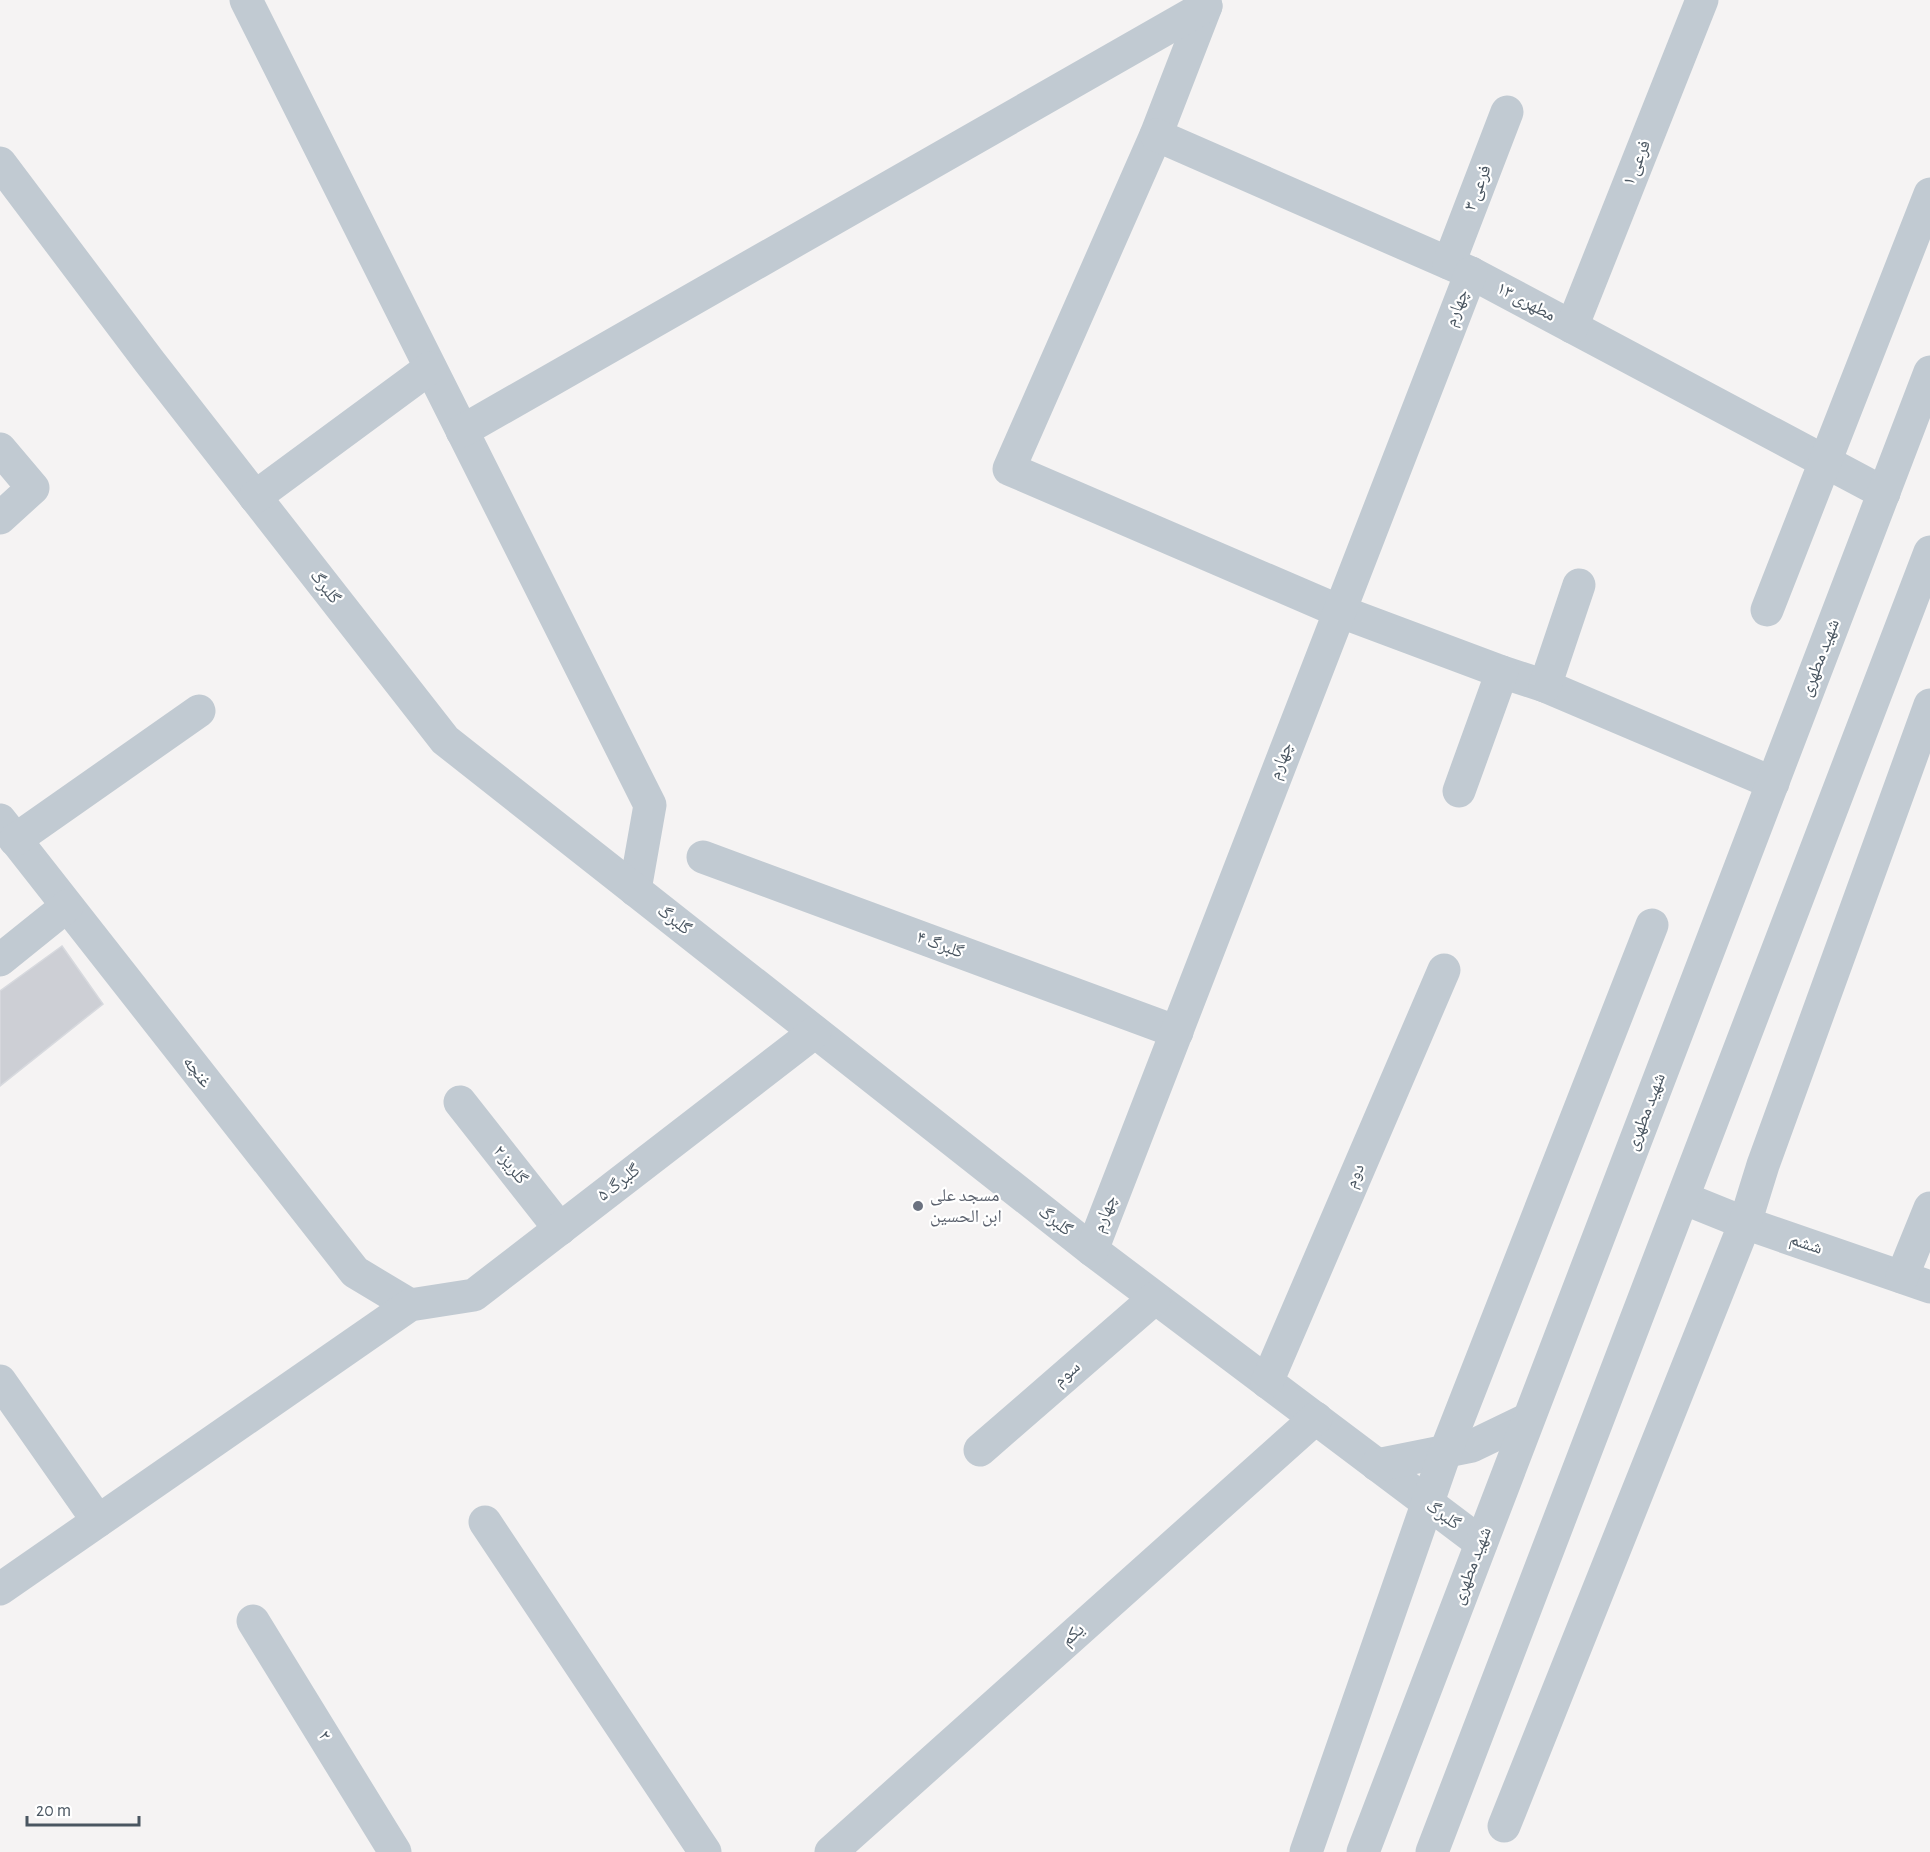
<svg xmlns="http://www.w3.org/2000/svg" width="1930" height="1852" viewBox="0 0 1930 1852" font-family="'Alegreya Sans','Noto Naskh Arabic',sans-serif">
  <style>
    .building { fill: #cdcfd5; stroke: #d7d9de; stroke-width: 1.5 }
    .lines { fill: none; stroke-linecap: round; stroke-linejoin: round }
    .minor { stroke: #c1cad2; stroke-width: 33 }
    .tertiary { stroke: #c1cad2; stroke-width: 33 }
    .worship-dot { fill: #6b7280; stroke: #fff; stroke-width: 2 }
    .labels { text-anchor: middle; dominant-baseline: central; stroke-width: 4.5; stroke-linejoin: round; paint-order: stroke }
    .street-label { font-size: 18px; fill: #4a5661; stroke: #fff }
    .worship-label { font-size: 18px; fill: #5b616d; stroke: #fff; text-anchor: start }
  </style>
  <rect width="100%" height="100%" fill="#f5f3f3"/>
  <!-- building -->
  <polygon class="building" points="62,946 103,1004 0,1086 0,991"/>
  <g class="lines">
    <!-- minor -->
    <g class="minor">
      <polyline points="246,0 650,805 635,890"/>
      <polyline points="1206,6 1156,135 1009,469 1339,611 1502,672 1545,686 1773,783"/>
      <polyline points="1156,135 1471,273 1884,493"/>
      <polyline points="0,163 149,361 445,740 1092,1250 1481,1543"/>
      <polyline points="1449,263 1507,112"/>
      <polyline points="1572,327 1702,0"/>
      <polyline points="462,431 1206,6"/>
      <polyline points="0,449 33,488 0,518"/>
      <polyline points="255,497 430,368"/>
      <polyline points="1767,610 1930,194"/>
      <polyline points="1545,686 1579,585"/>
      <polyline points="1459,791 1502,672"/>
      <polyline points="0,820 355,1272 410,1305"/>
      <polyline points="15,840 199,711"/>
      <polyline points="703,857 1177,1032"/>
      <polyline points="0,960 67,906"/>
      <polyline points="460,1102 560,1229"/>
      <polyline points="1683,1198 1745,1223 1930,1287"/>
      <polyline points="1092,1250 1471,273"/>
      <polyline points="1902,1277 1930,1208"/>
      <polyline points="0,1381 98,1521"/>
      <polyline points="1267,1382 1444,970"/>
      <polyline points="980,1450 1155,1298"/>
      <polyline points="1377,1465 1472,1446 1528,1419"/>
      <polyline points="485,1522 705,1852"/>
      <polyline points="0,1589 410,1305 474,1295 815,1032"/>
      <polyline points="253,1621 395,1852"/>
      <polyline points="1504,1826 1745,1223 1763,1165 1930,705"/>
      <polyline points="831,1852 1316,1418"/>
      <polyline points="1306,1852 1445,1453 1652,925"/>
    </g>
    <!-- tertiary -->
    <g class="tertiary">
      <polyline points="1363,1852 1930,372"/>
      <polyline points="1432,1852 1930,552"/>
    </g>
  </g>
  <!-- markers -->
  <circle class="worship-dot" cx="918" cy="1206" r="6"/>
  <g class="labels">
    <!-- street labels -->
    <g class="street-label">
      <text transform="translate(1637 163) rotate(-68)">فرعی ۱</text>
      <text transform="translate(1478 188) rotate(-69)">فرعی ۳</text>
      <text transform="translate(1526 302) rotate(28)">مطهری ۱۳</text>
      <text transform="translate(1457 308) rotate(-69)">چهارم</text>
      <text transform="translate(325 587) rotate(52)">گلبرگ</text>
      <text transform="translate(1820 658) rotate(-69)">شهید مطهری</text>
      <text transform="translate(1281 761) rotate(-69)">چهارم</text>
      <text transform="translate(674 920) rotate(38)">گلبرگ</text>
      <text transform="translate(940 945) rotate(20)">گلبرگ ۴</text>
      <text transform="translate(197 1072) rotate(52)">غنچه</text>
      <text transform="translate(1646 1112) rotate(-69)">شهید مطهری</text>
      <text transform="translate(510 1165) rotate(52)">گلریز ۲</text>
      <text transform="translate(1355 1176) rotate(-67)">دوم</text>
      <text transform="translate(619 1183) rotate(-38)">گلبرگ ۵</text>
      <text transform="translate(1105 1214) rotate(-69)">چهارم</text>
      <text transform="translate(1055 1221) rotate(38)">گلبرگ</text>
      <text transform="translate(1806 1244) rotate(19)">ششم</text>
      <text transform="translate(1067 1374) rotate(-41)">سوم</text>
      <text transform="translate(1443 1515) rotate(36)">گلبرگ</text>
      <text transform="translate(1472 1566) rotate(-69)">شهید مطهری</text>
      <text transform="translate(1073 1635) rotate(-42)">یکم</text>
      <text transform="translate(324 1736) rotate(59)">۲</text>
    </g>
    <!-- worship labels -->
    <g class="worship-label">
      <text x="930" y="1196">مسجد علی<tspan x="930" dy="21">ابن الحسین</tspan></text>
    </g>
  </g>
  <!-- scale -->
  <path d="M27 1816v9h112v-9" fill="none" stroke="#4a5661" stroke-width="3"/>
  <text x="36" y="1816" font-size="18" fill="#4a5661" stroke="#ffffff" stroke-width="4.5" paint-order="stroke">20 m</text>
</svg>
